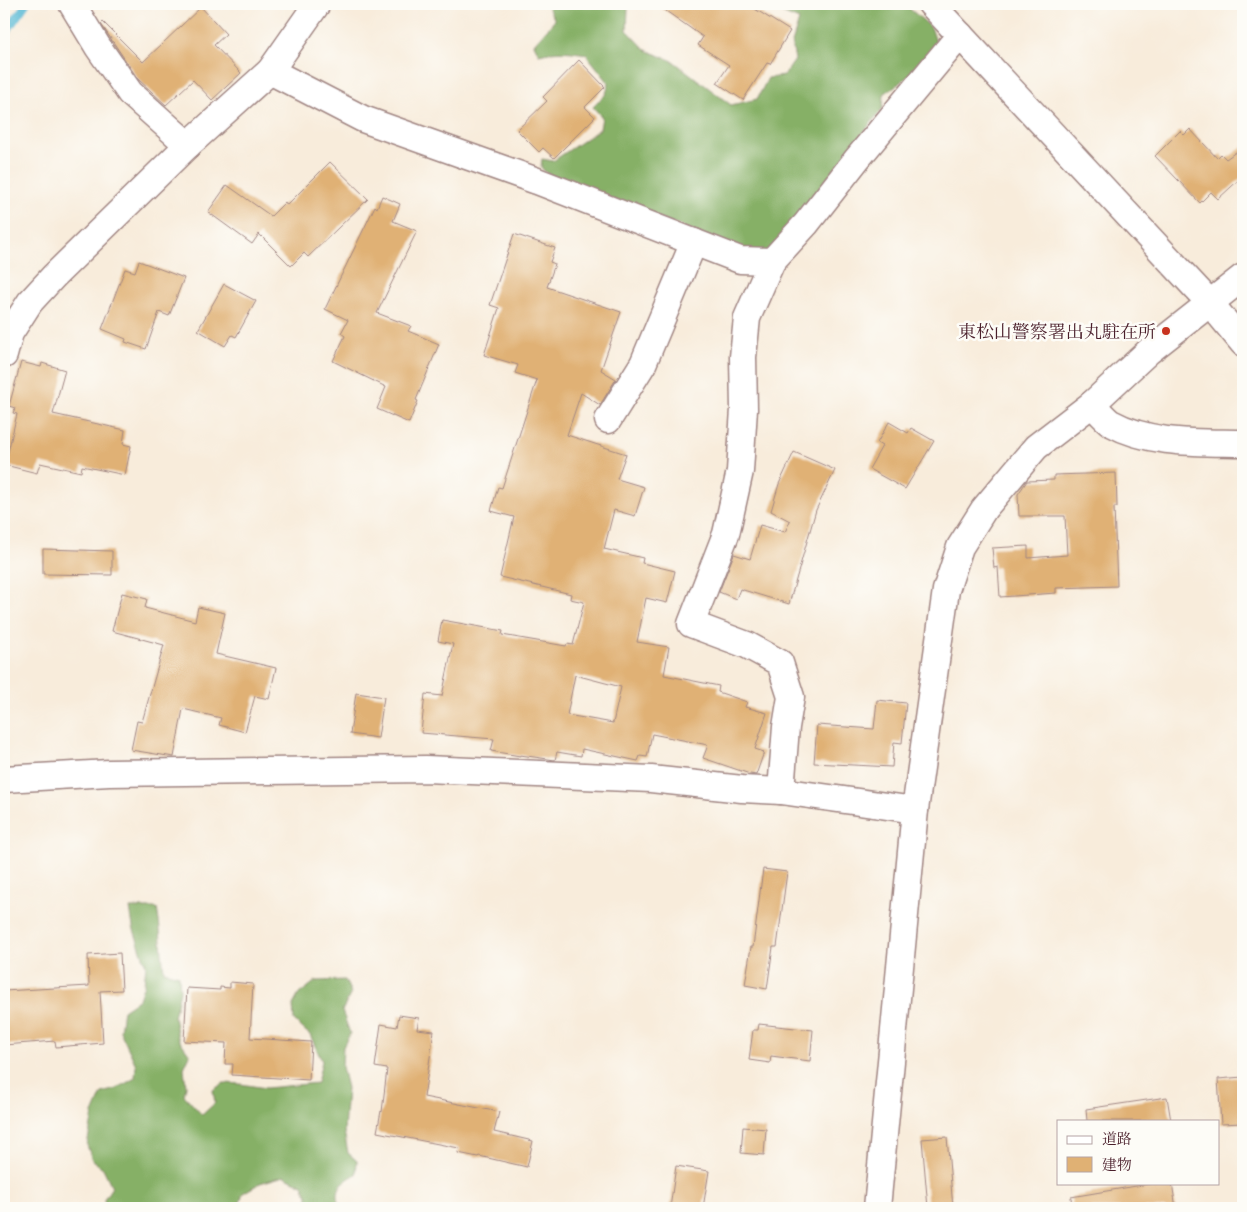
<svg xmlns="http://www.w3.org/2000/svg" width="1247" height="1212" viewBox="0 0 1247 1212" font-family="'Gentium Book Plus','Noto Serif JP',serif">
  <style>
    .forest { fill: #86b066; stroke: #686848 }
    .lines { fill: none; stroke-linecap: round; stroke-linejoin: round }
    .stream { stroke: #54b7d3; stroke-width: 8 }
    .building { fill: #e0b174; fill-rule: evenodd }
    .minor-casing { stroke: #a18683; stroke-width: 29 }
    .minor { stroke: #fff; stroke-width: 26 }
    .poi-dot { fill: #c8321e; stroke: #fdfcf7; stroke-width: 2 }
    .labels { text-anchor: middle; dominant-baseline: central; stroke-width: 5; stroke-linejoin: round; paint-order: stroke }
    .poi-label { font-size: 18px; fill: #4a1f2b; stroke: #fdfcf7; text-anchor: end }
  </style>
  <rect width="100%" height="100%" fill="#fdfcf7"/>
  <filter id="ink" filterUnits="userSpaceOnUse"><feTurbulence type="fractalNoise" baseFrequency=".02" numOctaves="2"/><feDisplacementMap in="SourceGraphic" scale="10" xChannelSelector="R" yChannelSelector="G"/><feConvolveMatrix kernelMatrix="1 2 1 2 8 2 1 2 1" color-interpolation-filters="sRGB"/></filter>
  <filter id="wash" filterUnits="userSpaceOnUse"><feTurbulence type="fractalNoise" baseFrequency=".0096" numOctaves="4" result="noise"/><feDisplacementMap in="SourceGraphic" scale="20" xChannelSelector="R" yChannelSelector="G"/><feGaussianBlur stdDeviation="1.12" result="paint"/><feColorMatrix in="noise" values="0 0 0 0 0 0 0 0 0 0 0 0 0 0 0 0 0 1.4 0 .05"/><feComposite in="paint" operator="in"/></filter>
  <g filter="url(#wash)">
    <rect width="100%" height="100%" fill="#f8ecdb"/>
    <!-- forest -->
    <g class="forest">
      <path d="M546,4H631L628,8L627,30L646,50L673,61L731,105L757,99L768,78L784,76L795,60L792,43L799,20L770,8L769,4H904L931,27L937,45L917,70L884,94L883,108L766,255L741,250L546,173L541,167L542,159L553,161L600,129L602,117L593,107L606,94L609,83L586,54C569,51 556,50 539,54L534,44L555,20Z"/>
      <path d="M130,908H157C161,929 161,950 164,971L179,975L180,991L174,1017L178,1038L190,1055L184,1068L186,1086L184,1095L202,1115L215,1103L213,1090L224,1083L240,1084L266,1088L317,1083L322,1061L310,1035L294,1021L293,1005L299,994L316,981L345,980L351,993L342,1011L350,1033L343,1047L342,1067L347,1088L344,1131L348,1153L357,1161L356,1174C340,1184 337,1185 338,1205L333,1208H306L308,1197L303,1185L284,1176L260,1183L243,1193L238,1208H105L104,1199L112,1187L103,1168L92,1160L87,1145L93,1114L102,1093L116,1089L135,1078L136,1065L120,1031L123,1010L139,999L144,984L146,965L133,927Z"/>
    </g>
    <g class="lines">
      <!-- stream -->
      <polyline class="stream" points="4,35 26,4"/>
    </g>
    <g id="blocks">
      <!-- building -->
      <g class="building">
        <polygon points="656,4 747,4 790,31 770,64 767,63 743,100 717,83 729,65 698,45 703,37"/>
        <polygon points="201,7 226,34 214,45 241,73 212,100 193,80 166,105 138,79 101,24 103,22 143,62"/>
        <polygon points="579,60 605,87 585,107 595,117 554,158 543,148 539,152 517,130 547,101 543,97"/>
        <polygon points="1190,129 1217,158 1221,154 1226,159 1243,147 1243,176 1218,199 1211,192 1200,203 1155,156 1180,131 1184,135"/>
        <polygon points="330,162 368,199 308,257 304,253 291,266 259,234 252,244 208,212 227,185 271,216 285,202 287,205"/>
        <polygon points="382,196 400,204 393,221 417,231 377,313 411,326 408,331 439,344 416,400 418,401 409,423 377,409 386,387 333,361 345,336 341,333 348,320 325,309 375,206 377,208"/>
        <path d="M514,234L555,248L550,262L555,264L547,287L621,312L601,370L616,379L600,405L581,393L567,435L626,454L617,479L644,487L635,516L614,510L604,549L643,558L642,563L675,571L667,603L646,598L637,642L669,647L664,675L719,686L718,692L747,702L745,707L767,713L755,749L764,752L756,775L750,774L703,758L708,745L652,734L647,757L640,756L638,761L582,749L581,756L557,752L555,760L520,755V756L491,751L494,739L421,733L425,694L442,696L453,644L438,641L442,620L503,631L502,635L566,646L567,644L573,645L584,602L570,599L571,594L500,577L514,517L491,511L498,487L502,488L537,380L515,373L518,365L484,355L499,308L490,305ZM575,675L621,687L613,723L567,715Z"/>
        <polygon points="139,261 184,278 169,316 159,312 146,349 125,342 126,339 102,329 125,269 135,272"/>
        <polygon points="224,284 256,301 236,337 232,335 225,346 198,330"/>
        <polygon points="21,362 41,367 42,363 65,370 53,414 125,430 123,444 131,446 125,475 82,466 81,472 40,463 37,473 5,465 17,414 13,413 15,408 9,406"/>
        <polygon points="889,422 908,433 911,428 934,441 905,489 869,469 882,446 877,443"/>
        <polygon points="794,452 835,470 816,510 789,604 740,589 736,599 719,592 734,554 750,559 760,525 785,532 790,521 771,511 779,484"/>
        <polygon points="1116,473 1117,507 1114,507 1117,586 1056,588 1056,593 1000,597 998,567 994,568 992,548 1028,546 1028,558 1067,555 1065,516 1019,516 1018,494 1027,481 1054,480 1054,475"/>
        <polygon points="43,549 112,551 112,575 43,574"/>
        <polygon points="122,593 147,599 145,608 195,621 198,607 225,613 216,654 276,668 269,699 255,696 245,732 219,725 221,718 183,709 174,757 131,750 137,721 142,722 164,645 112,631"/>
        <polygon points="356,693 384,697 378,738 350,734"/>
        <polygon points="877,700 906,703 902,743 894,742 892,767 814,763 817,725 874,729"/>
        <polygon points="763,869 787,872 777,947 773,947 767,989 745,985 751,947 753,947"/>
        <polygon points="120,953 122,990 100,991 103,1043 56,1047 55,1041 4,1045 4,991 89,986 88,955"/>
        <polygon points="230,982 253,984 250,1038 311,1042 309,1080 232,1075 233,1064 225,1064 226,1043 184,1041 187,988 220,990 220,987 230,988"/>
        <polygon points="399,1015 419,1018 417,1029 434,1031 424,1097 499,1112 494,1132 533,1141 527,1167 479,1156 478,1157 458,1153 459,1148 377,1132 381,1111 382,1112 387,1069 375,1067 381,1024 397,1027"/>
        <polygon points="759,1024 813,1030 810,1061 771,1056 770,1063 749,1060 753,1030 758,1030"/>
        <polygon points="1243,1077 1243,1123 1221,1124 1218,1079"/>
        <polygon points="1167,1097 1171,1121 1087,1121 1086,1109"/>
        <polygon points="743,1127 766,1129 764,1155 741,1153"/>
        <polygon points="947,1137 953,1208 928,1208 922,1139"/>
        <polygon points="676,1166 709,1171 703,1208 670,1208"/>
        <polygon points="1154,1183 1172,1183 1176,1208 1072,1208 1071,1197"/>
      </g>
    </g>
  </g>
  <g filter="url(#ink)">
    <use href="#blocks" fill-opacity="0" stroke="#a18683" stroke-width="1"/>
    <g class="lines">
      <!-- minor casing -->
      <g class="minor-casing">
        <g id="minor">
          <polyline points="72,4 98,47 130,93 188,145"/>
          <polyline points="931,4 1210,303 1243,343"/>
          <polyline points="270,71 363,119 537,181 740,260 772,261 806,224 857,159 960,35"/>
          <polyline points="772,261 747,318 743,357 744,409 740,471 726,534 691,624 747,645 780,663 791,697 786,727 781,791"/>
          <polyline points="4,355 10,333 30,302 54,276 188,145 270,71 317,4"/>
          <path d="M1092,404C1098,410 1104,418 1111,423C1151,445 1199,442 1243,443"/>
          <polyline points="608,420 643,364 694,242"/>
          <polyline points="4,779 109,773 426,769 651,779 742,789 781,791 915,810"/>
          <polyline points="877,1208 915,810 946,590 960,547 984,509 1036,447 1092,404 1149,351 1243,277"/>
        </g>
      </g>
      <!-- minor -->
      <use href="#minor" class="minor"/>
    </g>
  </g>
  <!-- markers -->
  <circle class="poi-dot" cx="1166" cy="331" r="5"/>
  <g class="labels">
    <!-- poi labels -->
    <g class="poi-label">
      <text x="1156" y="331">東松山警察署出丸駐在所</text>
    </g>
  </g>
  <!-- margin -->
  <rect width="1247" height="1212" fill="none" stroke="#fdfcf7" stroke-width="20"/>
  <!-- legend -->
  <rect x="1057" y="1120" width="162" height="65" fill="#fdfcf7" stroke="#b5a4a5"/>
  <rect x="1067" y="1136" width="25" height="8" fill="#ffffff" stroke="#b5a4a5"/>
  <text x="1102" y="1144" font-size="15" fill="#4a1f2b">道路</text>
  <rect x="1067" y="1157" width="25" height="15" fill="#e0b174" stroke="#b5a4a5"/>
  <text x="1102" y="1170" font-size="15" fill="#4a1f2b">建物</text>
</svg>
